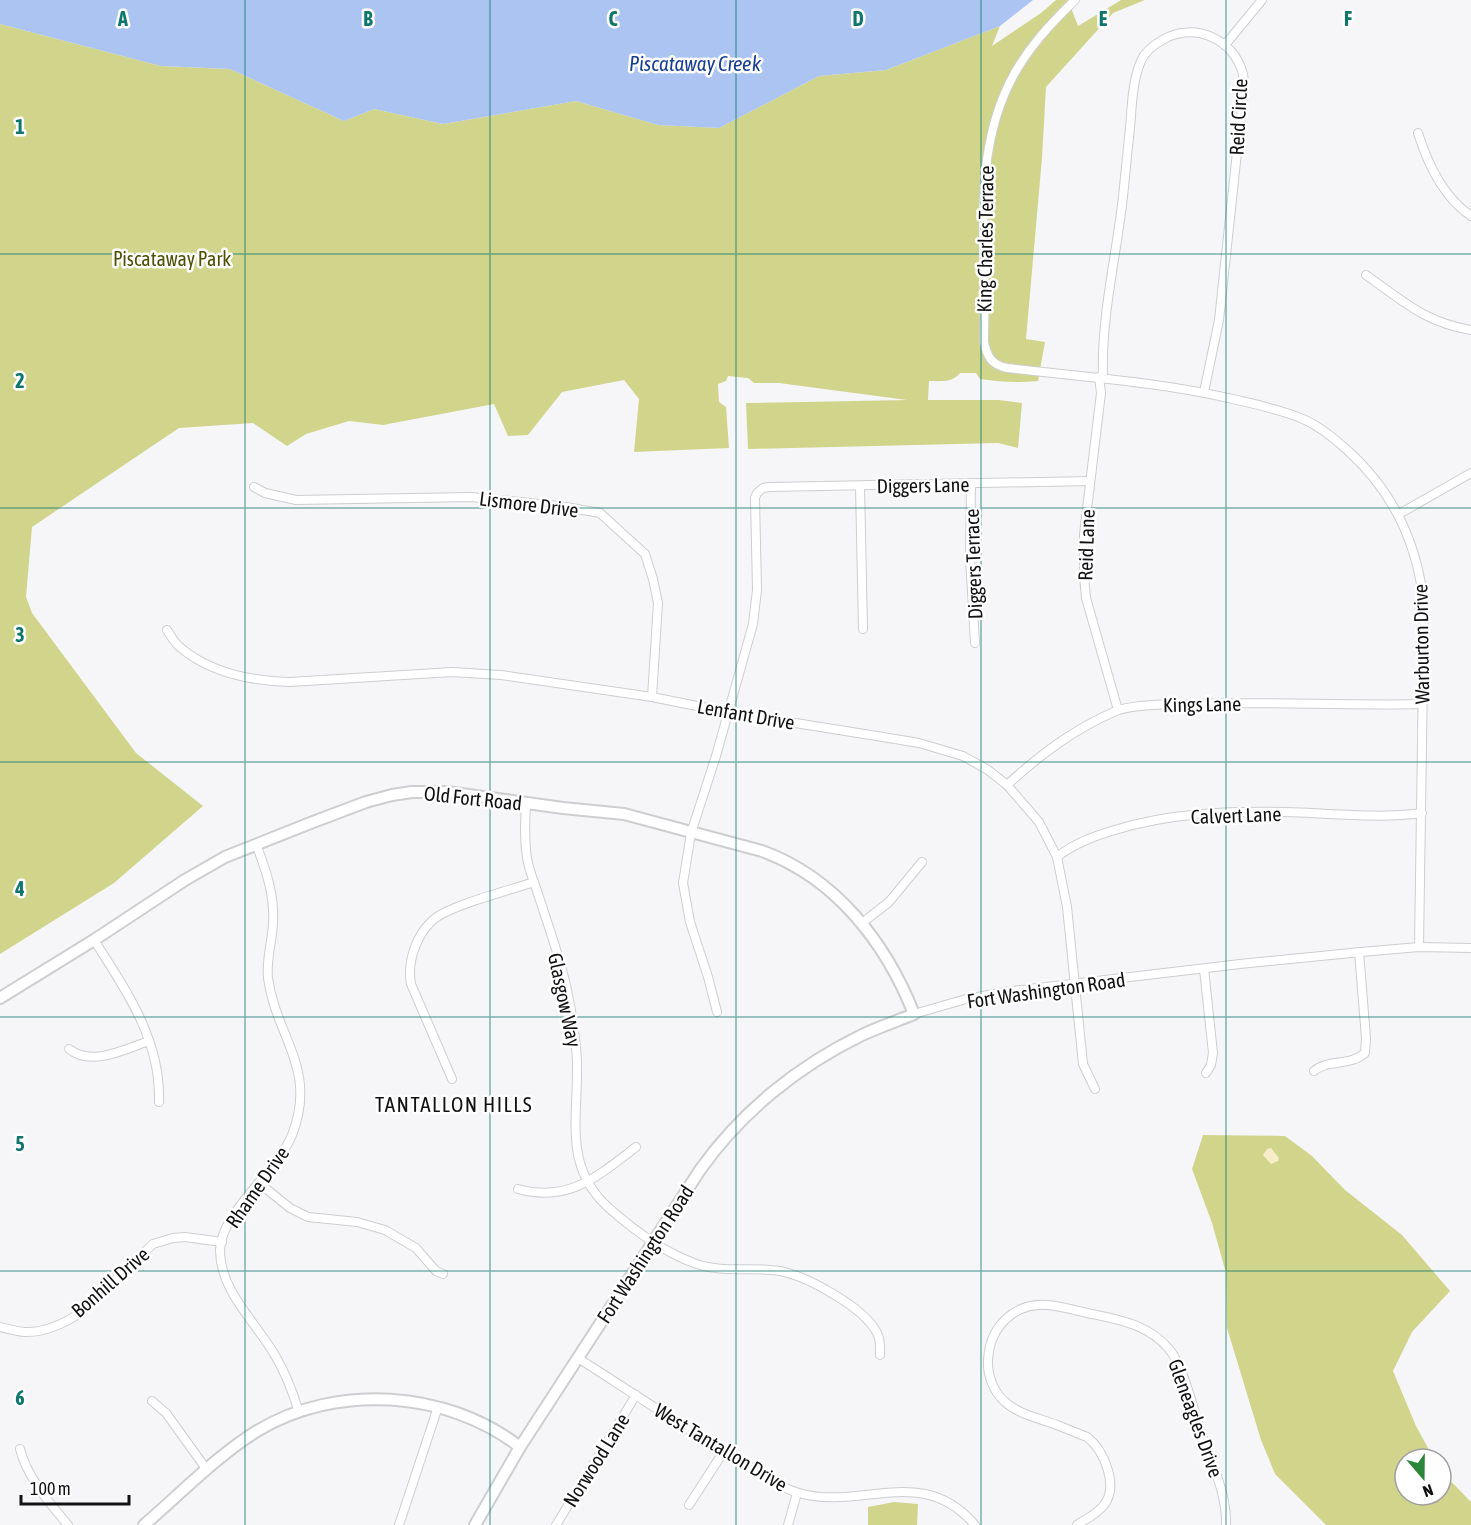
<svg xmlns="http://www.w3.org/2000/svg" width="1471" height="1525" viewBox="0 0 1471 1525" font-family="'Asap Condensed',sans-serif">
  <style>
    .green { fill: #d1d58b }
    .sand { fill: #f7edc8 }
    .water { fill: #abc4f2 }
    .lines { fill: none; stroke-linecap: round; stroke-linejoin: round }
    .street-casing { stroke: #cdced0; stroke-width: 10 }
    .secondary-casing { stroke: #cdced0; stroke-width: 14 }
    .street { stroke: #fff; stroke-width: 8 }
    .secondary { stroke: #fff; stroke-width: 10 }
    .grid { fill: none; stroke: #0f766e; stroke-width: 1.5; stroke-opacity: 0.55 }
    .labels { text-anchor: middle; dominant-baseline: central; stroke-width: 5; stroke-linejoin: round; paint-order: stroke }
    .street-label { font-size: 20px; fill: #121213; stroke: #fff }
    .park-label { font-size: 20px; fill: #4e5004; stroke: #fff }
    .water-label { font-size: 21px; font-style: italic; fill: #183e94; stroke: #fff }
    .neighbourhood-label { font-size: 21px; letter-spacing: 1.5px; fill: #121213; stroke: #fff }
    .grid-label { font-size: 20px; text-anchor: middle; font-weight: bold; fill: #0f766e; stroke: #fff; stroke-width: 5; stroke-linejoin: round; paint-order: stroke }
  </style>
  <rect width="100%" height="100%" fill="#f6f6f9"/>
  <!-- green -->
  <g class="green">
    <path d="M1056,0H1068L1078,26L1121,0H1145L1113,13L1046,87L1042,158L1026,339L1045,342L1038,381C1019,383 1000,382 980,379L976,373H960C952,383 941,381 929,381L928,400H999L1022,403L1018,448L998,443L748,449L746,403L907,400L779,383H754L748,378L728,376L726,381L718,384L719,402L726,407L729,448L634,452L639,399L624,380L562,392L528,435L508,436L494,404L383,425L349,421L306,434L287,446L253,423L179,428L32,527L26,597L32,613L136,753L203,806L114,883L0,954V24L161,66L230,69L344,121L374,109L443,124L576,101L658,125L719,128L819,76L886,70L1000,26L992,46L1041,13Z"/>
    <polygon points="1203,1135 1285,1136 1312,1156 1345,1190 1402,1235 1450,1291 1412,1332 1393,1371 1416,1426 1434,1459 1405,1459 1405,1495 1441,1495 1441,1471 1471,1502 1471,1525 1326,1525 1275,1474 1261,1440 1227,1328 1226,1273 1212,1223 1192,1169"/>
    <polygon points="894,1502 918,1504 917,1525 868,1525 868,1507"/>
  </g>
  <!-- sand -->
  <polygon class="sand" points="1271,1148 1279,1158 1278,1161 1271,1164 1263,1155 1267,1149"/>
  <!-- water -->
  <polygon class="water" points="0,0 1033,0 1000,26 886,70 819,76 719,128 658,125 576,101 443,124 374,109 344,121 230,69 161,66 0,24"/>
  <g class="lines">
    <!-- street casing -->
    <g class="street-casing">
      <g id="street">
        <path d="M1075,0C1050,24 1026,50 1010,82C978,146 983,217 984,287C985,306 984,324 984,342C987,357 992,365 1007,368C1084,377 1162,382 1237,400C1259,405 1282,410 1303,419C1319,426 1334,438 1347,450C1393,491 1418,545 1424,606L1419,947"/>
        <polyline points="1225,45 1262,0"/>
        <path d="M1418,133C1428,165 1443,197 1471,216"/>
        <path d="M1366,275C1403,301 1424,322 1471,330"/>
        <polyline points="1099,377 1101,393 1084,534 1084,576 1086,598 1118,710"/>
        <path d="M1103,377C1101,320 1115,262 1122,205C1125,180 1127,154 1130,128C1132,106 1132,82 1141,61C1145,51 1155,44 1164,39C1195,22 1234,39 1243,74C1245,84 1243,96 1242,106L1219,320L1204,392"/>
        <polyline points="971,484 970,558 975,643"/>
        <polyline points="254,487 265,493 296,500 471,497 560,506 600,513 645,554 653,579 658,603 652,697"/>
        <polyline points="860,487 863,629"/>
        <polyline points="1399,514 1471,473"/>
        <path d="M167,630C171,636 175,644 181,648C212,674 252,681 290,682L452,672L501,675L652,697L727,712L889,738L919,743L963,756L988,770L1007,785L1039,822L1057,857L1067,907L1083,1064L1095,1089"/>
        <path d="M1007,785C1041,754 1074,729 1116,711C1133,704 1170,704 1189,704C1266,701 1344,706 1421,704"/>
        <path d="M526,803C525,822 524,839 527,858C529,871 535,884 539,897C551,934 565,972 571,1011C574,1029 577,1047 577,1065C578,1119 563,1168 610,1209C635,1231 664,1252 694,1263C723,1274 751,1266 780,1271C807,1276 865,1308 877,1333C881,1340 880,1348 880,1355"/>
        <path d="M256,844C266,870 275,896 273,924C272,942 266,960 268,978C276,1037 318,1069 292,1135C277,1172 221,1212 220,1250C220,1292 257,1323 276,1357C286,1374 293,1393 299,1412"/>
        <path d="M1057,857C1075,843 1094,836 1115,830C1169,813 1228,811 1284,812C1330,813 1376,819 1422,813"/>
        <polyline points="862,923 889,902 922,862"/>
        <path d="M94,940C126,990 161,1040 159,1102"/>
        <polyline points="1204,969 1213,1053 1211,1065 1206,1073"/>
        <polyline points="717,1012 708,977 690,922 683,883 691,833 716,756 753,624 757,590 755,498 757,493 763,488 769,487 1090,481"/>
        <polyline points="914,1014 966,999 1011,991 1240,964 1361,952 1419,947 1471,948"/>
        <path d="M69,1049C92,1067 125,1049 149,1041"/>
        <path d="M1314,1071C1328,1059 1351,1066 1365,1053L1366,1038L1359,952"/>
        <path d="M452,1079L411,984C407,962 416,935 433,920C450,905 511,890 534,882"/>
        <polyline points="259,1183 290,1208 308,1217 357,1222 385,1230 416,1248 436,1271 443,1274"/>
        <path d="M518,1189C569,1203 598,1176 636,1147"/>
        <path d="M0,1327C8,1329 16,1331 24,1332C45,1333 67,1322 83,1311L153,1244L173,1238L185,1237L222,1242"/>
        <path d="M578,1358C631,1392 685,1428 739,1460C758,1472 778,1487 799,1493C862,1511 922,1463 975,1525"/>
        <polyline points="152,1401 166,1413 207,1470"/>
        <path d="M20,1449C28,1479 48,1501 68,1525"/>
        <polyline points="689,1505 724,1451"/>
        <polyline points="399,1525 438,1407"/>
        <polyline points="556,1525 636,1395"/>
        <polyline points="788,1525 797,1493"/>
        <path d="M1077,1525C1086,1519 1097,1514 1104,1505C1119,1486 1104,1450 1087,1437C1077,1433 1067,1429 1057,1425C1039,1418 1019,1415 1004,1401C993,1391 987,1374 988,1360C990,1326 1014,1303 1047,1305C1062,1306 1077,1311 1092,1314C1121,1320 1149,1325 1169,1349C1183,1365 1193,1408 1200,1429C1210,1461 1227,1491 1226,1525"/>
      </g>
    </g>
    <!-- secondary casing -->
    <g class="secondary-casing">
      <g id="secondary">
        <path d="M0,998L94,940L185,880L225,857L313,822L366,802L392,795L412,792H447L563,808L624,814L762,851C836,878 886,943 914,1014C897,1021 879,1027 862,1035C798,1066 741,1112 700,1170L520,1447L475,1525"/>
        <path d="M144,1525C179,1495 218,1455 257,1431C337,1383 446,1390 520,1447"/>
      </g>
    </g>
    <!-- street -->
    <use href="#street" class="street"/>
    <!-- secondary -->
    <use href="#secondary" class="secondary"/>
  </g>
  <!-- grid -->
  <path class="grid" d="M245,0V1525M490,0V1525M736,0V1525M981,0V1525M1226,0V1525M0,254H1471M0,508H1471M0,762H1471M0,1017H1471M0,1271H1471"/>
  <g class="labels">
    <!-- street labels -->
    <g class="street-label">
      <text transform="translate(1238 117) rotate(-87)">Reid Circle</text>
      <text transform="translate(985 239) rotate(-89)">King Charles Terrace</text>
      <text transform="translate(923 485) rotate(-1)">Diggers Lane</text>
      <text transform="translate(529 504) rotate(7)">Lismore Drive</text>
      <text transform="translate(1086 545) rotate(-88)">Reid Lane</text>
      <text transform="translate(973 564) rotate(-92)">Diggers Terrace</text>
      <text transform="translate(1421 644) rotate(-91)">Warburton Drive</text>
      <text transform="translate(1202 704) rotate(-1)">Kings Lane</text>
      <text transform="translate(746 714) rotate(10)">Lenfant Drive</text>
      <text transform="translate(473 798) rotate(6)">Old Fort Road</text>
      <text transform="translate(1236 815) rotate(-2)">Calvert Lane</text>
      <text transform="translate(1046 990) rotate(-8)">Fort Washington Road</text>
      <text transform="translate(565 1000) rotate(78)">Glasgow Way</text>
      <text transform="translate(257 1187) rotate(-55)">Rhame Drive</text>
      <text transform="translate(645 1254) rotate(-57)">Fort Washington Road</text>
      <text transform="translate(110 1282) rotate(-41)">Bonhill Drive</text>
      <text transform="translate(1196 1418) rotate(70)">Gleneagles Drive</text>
      <text transform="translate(721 1447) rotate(31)">West Tantallon Drive</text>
      <text transform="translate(596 1460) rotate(-58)">Norwood Lane</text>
    </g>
    <!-- park labels -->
    <g class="park-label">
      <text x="172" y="258">Piscataway Park</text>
    </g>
    <!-- water labels -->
    <g class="water-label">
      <text x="695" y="63">Piscataway Creek</text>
    </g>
    <!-- neighbourhood labels -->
    <g class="neighbourhood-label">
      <text x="454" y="1104">TANTALLON HILLS</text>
    </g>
  </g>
  <g class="grid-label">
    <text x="123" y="26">A</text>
    <text x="368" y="26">B</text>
    <text x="613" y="26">C</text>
    <text x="858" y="26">D</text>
    <text x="1103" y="26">E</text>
    <text x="1348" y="26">F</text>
    <text x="20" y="134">1</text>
    <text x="20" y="388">2</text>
    <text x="20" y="642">3</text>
    <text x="20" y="896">4</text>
    <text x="20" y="1151">5</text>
    <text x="20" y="1405">6</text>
  </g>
  <!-- north arrow -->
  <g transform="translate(1423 1477) rotate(160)"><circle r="28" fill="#ffffff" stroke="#a0a0a1" stroke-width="1.5"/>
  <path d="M0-4.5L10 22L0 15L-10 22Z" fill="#2a8739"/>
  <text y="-9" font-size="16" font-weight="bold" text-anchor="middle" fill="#121213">N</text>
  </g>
  <!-- scale -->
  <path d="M21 1495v9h108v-9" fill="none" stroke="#121213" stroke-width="3"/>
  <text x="30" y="1495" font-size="18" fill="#121213" stroke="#ffffff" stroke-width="4.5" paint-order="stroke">100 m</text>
</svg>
